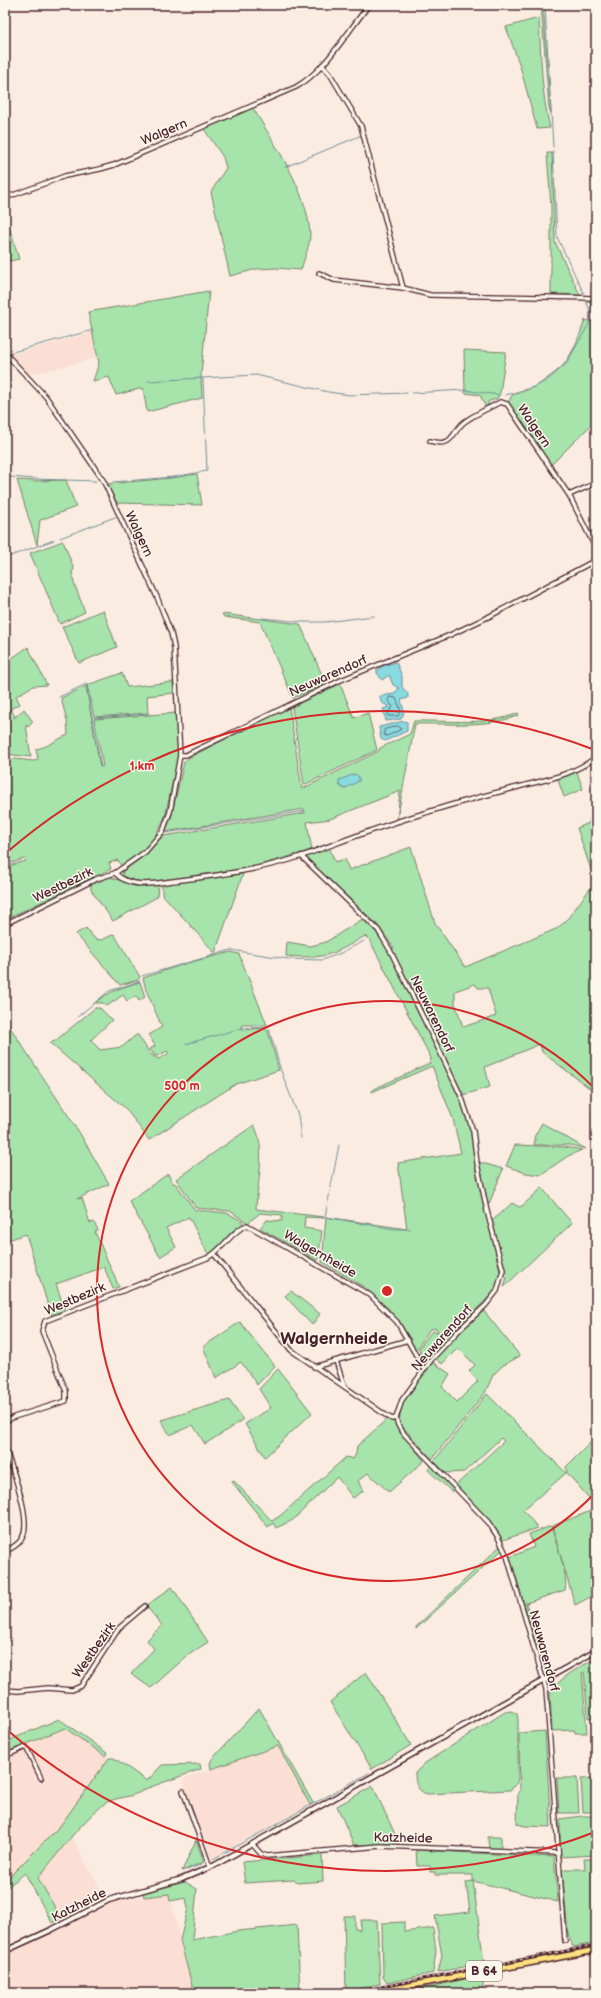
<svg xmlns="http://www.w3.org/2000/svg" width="601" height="1998" viewBox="0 0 601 1998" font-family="'Balsamiq Sans',sans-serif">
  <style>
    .built { fill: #fbdfd4 }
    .green { fill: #a6e4ab; stroke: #78826b; fill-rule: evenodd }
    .water { fill: #88dae0; stroke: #6f8f98 }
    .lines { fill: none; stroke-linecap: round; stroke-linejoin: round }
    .shore { stroke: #636a73; stroke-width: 1 }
    .stream { stroke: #6f8f98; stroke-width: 1 }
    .minor-casing { stroke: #4a1f2b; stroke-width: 6 }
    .tertiary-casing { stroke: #4a1f2b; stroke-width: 7 }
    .primary-casing { stroke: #4a1f2b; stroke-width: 8 }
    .minor { stroke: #fbf7ec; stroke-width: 3.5 }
    .tertiary { stroke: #fbf7ec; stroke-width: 4 }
    .primary { stroke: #fde080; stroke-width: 5 }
    .rail-casing { stroke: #4a1f2b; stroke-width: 2.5 }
    .rail { stroke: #fbf7ec; stroke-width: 1; stroke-dasharray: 3; stroke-linecap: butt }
    .ring { fill: none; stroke: #d62828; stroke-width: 2 }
    .labels { text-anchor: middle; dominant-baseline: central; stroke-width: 3; stroke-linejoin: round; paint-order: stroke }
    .shield { fill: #fbf7ec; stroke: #7f6065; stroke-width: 1 }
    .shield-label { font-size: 12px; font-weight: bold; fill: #4a1f2b }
    .street-label { font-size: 13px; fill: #4a1f2b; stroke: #fbf7ec }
    .district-label { font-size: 17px; font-weight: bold; fill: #4a1f2b; stroke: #fbf7ec }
    .centre { fill: #d62828; stroke: #fbf7ec; stroke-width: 2 }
    .ring-label { font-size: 12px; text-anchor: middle; font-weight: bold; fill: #d62828; stroke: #fbf7ec; stroke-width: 3; stroke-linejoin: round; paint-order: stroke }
  </style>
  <rect width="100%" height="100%" fill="#fbece1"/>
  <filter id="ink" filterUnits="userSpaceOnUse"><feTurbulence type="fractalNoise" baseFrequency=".025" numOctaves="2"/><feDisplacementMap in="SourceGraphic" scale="8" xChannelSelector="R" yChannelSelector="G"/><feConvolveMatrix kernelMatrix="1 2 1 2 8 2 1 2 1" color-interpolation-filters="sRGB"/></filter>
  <g filter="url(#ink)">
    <!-- built -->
    <g class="built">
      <polygon points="92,332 97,358 28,375 9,355"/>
      <polygon points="65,1728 109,1758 60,1826 5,1881 5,1753"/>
      <polygon points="278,1746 310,1805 211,1859 182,1779"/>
      <polygon points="72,1837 104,1896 61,1918 38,1878"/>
      <polygon points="169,1894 194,1993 5,1993 5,1955 12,1951 58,1930 110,1903 129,1897 132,1898"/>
      <polygon points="596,1944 596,1946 356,1993 341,1993"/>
    </g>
    <!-- green -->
    <g class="green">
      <polygon points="541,5 543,5 551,113 549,109"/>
      <path d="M539,18C541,55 541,92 550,128L537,129L520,66L506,27Z"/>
      <path d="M253,108C274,144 308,191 310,234C310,245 304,259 301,270L276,268L257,269L230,276L211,192L226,168L223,157L204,129Z"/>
      <polygon points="547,153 552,153 555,242 580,295 551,294 551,206"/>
      <polygon points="5,214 19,259 5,262"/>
      <polygon points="209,291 201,375 202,398 147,412 143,388 116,395 109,377 93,381 99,363 88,312"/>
      <path d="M589,301H596V420L551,465L508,403L512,395C558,381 570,364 585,320L593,322V310Z"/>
      <polygon points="464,350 506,352 500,393 497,399 489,401 486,408 480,395 465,393"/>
      <polygon points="197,474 202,505 117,503 107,484 171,478"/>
      <polygon points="17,480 35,481 66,480 76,507 40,520 37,545"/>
      <polygon points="63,541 74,569 72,572 74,583 85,612 60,624 30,553"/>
      <polygon points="103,610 117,647 79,663 62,627"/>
      <polygon points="222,614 300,624 326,684 293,698 260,622 224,617"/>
      <polygon points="28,647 47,685 33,686 16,696 20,704 10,709 15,716 14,718 24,709 33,722 28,727 26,725 31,757 5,754 5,663"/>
      <polygon points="122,673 127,687 173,682 174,693 147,696 148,713 94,717 87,685"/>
      <polygon points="340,684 354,718 368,713 377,750 304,785 292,707"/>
      <path d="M86,686L100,767L103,766L94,719L176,713L178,757L165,817L153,840L128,863L121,866L118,860L109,863L111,869L6,919L5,867L26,861L24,859L5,865V758L34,761L38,759L36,749C48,747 57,739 68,735L67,721L61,698Z"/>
      <path d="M289,707L302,789L379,751L380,748L410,734L414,721C446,720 489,726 518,713L519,715C490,728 446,723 415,724L397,820L400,791L330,819L307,822L312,850L245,869L147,882L137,881L124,877L122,872L147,854L163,836L305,813L304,809L165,832L171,818L184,762L190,757Z"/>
      <polygon points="577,772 583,789 564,797 557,777"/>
      <path d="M596,816V1093L542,1052L540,1044L485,1067L490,1087L463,1095L428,1021L425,1026C447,1070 474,1115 475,1165L501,1275L497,1289L446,1339L427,1362L421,1359L419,1348L432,1331L438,1332L436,1328L430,1329L416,1350L389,1309L364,1287L322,1262L326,1217L407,1229L398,1163L461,1153L453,1119L432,1066L372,1092V1090L430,1063L431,1058L370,941L365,936C331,956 326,959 286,956L287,942L311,946L326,942L364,918L375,931L386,947L394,948L376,923L307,860V856L329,847L335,862L345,859L349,870L411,847L435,923L465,967L556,929L565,922L595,882L577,828L589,823L590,818ZM407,981H409L424,1013L420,1014L405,985ZM475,984L478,988H488L496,1016L463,1027L455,1003V991Z"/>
      <polygon points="243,874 215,953 162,894 162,884"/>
      <polygon points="110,877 136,886 158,885 157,897 113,921 91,890 91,885"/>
      <polygon points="86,928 95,939 102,940 114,934 140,977 138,980 120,985 76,934"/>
      <polygon points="231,952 239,954 267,1025 242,1025 243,1030 264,1028 268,1031 279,1070 236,1084 149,1140 126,1109 50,1043 55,1041 95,1008 100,1008 112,1020 91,1040 100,1050 122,1047 136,1035 138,1035 151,1055 159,1059 169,1053 167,1051 158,1056 154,1055 150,1049 155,1046 149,1035 162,1027 146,990 143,978 187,963"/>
      <path d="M140,982L145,997L139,1001L136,996L127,1001L123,995L107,1006L103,1003H95C109,991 123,987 140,982Z"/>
      <polygon points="6,1021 79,1132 109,1184 77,1199 82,1198 90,1223 94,1222 98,1230 95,1232 119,1287 113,1289 104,1267 56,1284 65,1310 51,1315 26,1234 5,1241 5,1022"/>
      <polygon points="542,1123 586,1149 570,1145 534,1145 535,1139 534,1137"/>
      <path d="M254,1125C267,1149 257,1183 256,1209L324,1217L323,1218L305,1217L304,1228L322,1231L318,1261L260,1228L267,1220L282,1221V1215L260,1213L248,1223L230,1211L196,1208L176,1179Z"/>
      <polygon points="515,1145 565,1147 582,1150 568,1156 540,1175 526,1173 506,1166"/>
      <polygon points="479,1162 503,1169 489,1204 488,1204"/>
      <polygon points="168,1174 173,1183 176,1184 195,1210 227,1213 242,1221 243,1225 211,1254 208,1254 189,1217 166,1228 176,1247 160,1257 129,1201"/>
      <polygon points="542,1188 572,1223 504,1287 507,1277 492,1221 512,1203 519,1207 522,1206"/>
      <polygon points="291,1291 320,1314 312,1325 285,1296"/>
      <path d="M483,1310L520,1356L502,1366L493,1375L485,1393L432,1459L400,1424C396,1402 419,1380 432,1363H434L450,1374L442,1387L457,1402L478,1381L469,1371L475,1365L458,1348L442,1364L435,1358Z"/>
      <polygon points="240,1322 275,1366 257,1385 241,1362 216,1378 204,1349 204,1346"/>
      <polygon points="278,1369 312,1413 265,1457 245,1424 271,1408 259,1389"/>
      <polygon points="487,1394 566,1473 523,1510 538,1528 503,1540 490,1521 456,1485 504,1441 501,1438 464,1472 446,1473 434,1461"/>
      <polygon points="229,1400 243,1420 205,1444 193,1425 170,1435 161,1420"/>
      <polygon points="387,1419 394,1422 424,1461 389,1492 368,1473 358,1481 363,1491 353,1498 337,1477 293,1520 276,1528 273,1523 268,1527 232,1482 233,1480 272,1521 281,1515 346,1457 353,1459 356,1454 357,1446"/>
      <polygon points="594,1439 596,1441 596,1506 567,1473 566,1467"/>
      <polygon points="431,1465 453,1489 452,1492 428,1470"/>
      <polygon points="596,1509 596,1594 575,1605 552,1526"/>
      <path d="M551,1526C555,1541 569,1576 565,1590L526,1603L542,1654L536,1643L510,1557L534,1547L529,1534Z"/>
      <polygon points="501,1545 502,1550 416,1629 416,1627"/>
      <polygon points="172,1587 208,1642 187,1656 151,1688 131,1674 154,1649 147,1640 162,1625 146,1606"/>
      <path d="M596,1658V1716L588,1718L584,1672L582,1673L587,1733H575L574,1730L552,1731L550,1693C559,1677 581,1667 596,1658Z"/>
      <polygon points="366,1672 411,1745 372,1769 330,1702"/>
      <polygon points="259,1708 313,1803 310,1805 278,1746 211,1769 210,1763 212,1759"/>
      <path d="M511,1711L517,1714L518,1720V1779L516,1785L510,1790L428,1794C417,1792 415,1783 415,1773L425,1763L505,1712Z"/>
      <polygon points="59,1719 107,1753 105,1756 65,1728 5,1753 5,1742"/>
      <polygon points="545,1731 551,1827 525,1826 517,1824 518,1792 520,1792 519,1733"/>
      <path d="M109,1758H114L147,1781L162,1765L200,1764L201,1769L145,1789C133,1799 113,1796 103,1805C78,1825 58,1854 38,1878L61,1918L52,1923L25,1873L5,1889V1881L60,1826Z"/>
      <polygon points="557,1778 577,1778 579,1813 559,1813"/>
      <polygon points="593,1778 593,1812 583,1812 581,1779"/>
      <polygon points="373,1786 399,1843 354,1845 337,1806"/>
      <polygon points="582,1816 596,1816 596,1855 560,1857 560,1819"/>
      <polygon points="488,1837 501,1837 501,1849 489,1849"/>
      <polygon points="196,1840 204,1862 182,1871"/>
      <polygon points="416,1850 554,1857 558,1902 473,1881 484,1963 438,1972 442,1956 435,1916 470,1912 466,1882 473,1881 473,1875 435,1875 435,1872 430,1872 430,1866 417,1866"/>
      <polygon points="322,1855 323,1881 297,1883 294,1880 245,1883 242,1862"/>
      <polygon points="584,1859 596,1859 596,1943 573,1947 568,1934 562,1869 585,1869"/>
      <polygon points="185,1882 197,1889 192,1940 238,1931 297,1925 300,1993 194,1993 180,1940 188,1908 186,1898 170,1901 169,1894 144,1897 143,1893"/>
      <polygon points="344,1916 355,1916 355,1929 360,1930 361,1920 377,1920 380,1984 346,1991"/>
      <polygon points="404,1922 404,1932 433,1928 436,1951 433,1973 387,1983 383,1977 382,1923"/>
      <polygon points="483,1975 483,1993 403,1993"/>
    </g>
    <!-- water -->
    <g class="water">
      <path d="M396,662L402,676V687L408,694V698L401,700C403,708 406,711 401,719L386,721L383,709L389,707L381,702L380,696L394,694L399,688L393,685L389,675L382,680L377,673V670L383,666Z"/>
      <polygon points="404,721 407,722 407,731 385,741 381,739 379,727"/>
      <polygon points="355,774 359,777 359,781 344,789 339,785 339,780"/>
    </g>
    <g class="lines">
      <!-- shore -->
      <g class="shore">
        <path d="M390,697L396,698C398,705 403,709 398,716H388V712L393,707L388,700Z"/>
        <polygon points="398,726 401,728 400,730 387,736 384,735 384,730"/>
      </g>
      <!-- stream -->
      <g class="stream">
        <polyline points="545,5 553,147"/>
        <polyline points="553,151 557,237 584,294"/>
        <polyline points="285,167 362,135"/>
        <polyline points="9,353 93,330"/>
        <polyline points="148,381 256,375 328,392 350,395 407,393"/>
        <polyline points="412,393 464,390 499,395"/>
        <polyline points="506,395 537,386 566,364 589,324 590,311 586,301"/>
        <polyline points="10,477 34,479 96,481"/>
        <polyline points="113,482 173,477 207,471 203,379"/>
        <polyline points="60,538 115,517"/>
        <polyline points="5,558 54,540"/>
        <polyline points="262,618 303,622 325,622 374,616"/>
        <polyline points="59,697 86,684 101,767"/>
        <polyline points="94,718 150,714"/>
        <polyline points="165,833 305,811"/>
        <polyline points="142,976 231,950 289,959 322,960 341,953 364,941"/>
        <polyline points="76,1018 109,991 140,981"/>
        <polyline points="186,1044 242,1028 266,1027 269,1029 281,1071 298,1115 301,1138"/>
        <polyline points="339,1145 325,1217 394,1229 410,1229"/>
        <polyline points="213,1859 369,1773"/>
        <polyline points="187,1870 202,1864"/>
      </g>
      <!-- minor casing -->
      <g class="minor-casing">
        <g id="minor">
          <polyline points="322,65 330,74 361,126 403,288"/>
          <path d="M5,198L65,176L100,169L114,165L296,87C325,71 348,31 369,5"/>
          <polyline points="319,273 334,280 403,288 430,295 596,298"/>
          <polyline points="5,353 46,397 103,480 157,597 171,633 174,647 180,755 170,812 163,831 145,852 115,873 96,879 5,924"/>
          <path d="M430,441C453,447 450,436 462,424C470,416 490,408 500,402L507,404L569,495L596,549"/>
          <polyline points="569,495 596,483"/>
          <polyline points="180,755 186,755 341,680 450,635 490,616 594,561 596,558"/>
          <polyline points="301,856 378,930 390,950 441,1054 462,1098 473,1131 477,1163 487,1211 503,1270 497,1291 486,1305 460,1329 432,1359 402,1400 396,1418 398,1425 405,1435 488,1522 498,1537 507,1556 546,1689 565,1941"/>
          <path d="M115,873C132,891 159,882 181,880C222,875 263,869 302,856C343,841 383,825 425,813C455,803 487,795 518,787C544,780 574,775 596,757"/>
          <polyline points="214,1254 291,1350 387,1416 392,1419 396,1418"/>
          <polyline points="336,1361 344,1385"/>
          <polyline points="314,1367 408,1340"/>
          <path d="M5,1422L14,1417L66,1401V1391L42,1331L45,1321L207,1258C223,1250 231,1231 247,1225L370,1295L397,1322L424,1369"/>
          <path d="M5,1447C11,1467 33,1520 22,1538C19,1545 11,1548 5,1552"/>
          <polyline points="5,1690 18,1691 48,1688 72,1690 81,1686 119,1628 145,1606"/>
          <polyline points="5,1756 26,1747 41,1778"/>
          <polyline points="183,1791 210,1867"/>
          <polyline points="253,1845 261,1854 267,1856 380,1846 557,1853"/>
        </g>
      </g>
      <!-- tertiary casing -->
      <g class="tertiary-casing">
        <polyline id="tertiary" points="5,1951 51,1930 109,1900 182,1879 215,1865 596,1651"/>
      </g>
      <!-- primary casing -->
      <g class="primary-casing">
        <polyline id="primary" points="372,1993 596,1950"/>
      </g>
      <!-- minor -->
      <use href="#minor" class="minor"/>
      <!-- tertiary -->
      <use href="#tertiary" class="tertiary"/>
      <!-- primary -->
      <use href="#primary" class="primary"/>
      <!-- rail casing -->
      <g class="rail-casing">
        <polyline id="rail" points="349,1993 596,1945"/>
      </g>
      <!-- rail -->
      <use href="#rail" class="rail"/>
    </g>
  </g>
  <!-- distance rings -->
  <g class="ring">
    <path d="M596 1492A290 290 0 1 1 596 1090"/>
    <path d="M595 1832A580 580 0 0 1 6 1729M6 853A580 580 0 0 1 595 750"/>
  </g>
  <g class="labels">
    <!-- shield labels -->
    <rect class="shield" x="466" y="1961" width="36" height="20" rx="3"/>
    <g class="shield-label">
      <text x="484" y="1971">B 64</text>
    </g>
    <!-- street labels -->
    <g class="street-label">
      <text transform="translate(164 132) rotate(-23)">Walgern</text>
      <text transform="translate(534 426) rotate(56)">Walgern</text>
      <text transform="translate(139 534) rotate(65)">Walgern</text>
      <text transform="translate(328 676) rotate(-24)">Neuwarendorf</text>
      <text transform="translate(63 885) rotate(-26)">Westbezirk</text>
      <text transform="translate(432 1014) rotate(64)">Neuwarendorf</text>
      <text transform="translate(320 1254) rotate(30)">Walgernheide</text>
      <text transform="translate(75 1299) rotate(-23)">Westbezirk</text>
      <text transform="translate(442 1338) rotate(-48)">Neuwarendorf</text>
      <text transform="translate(94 1650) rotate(-55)">Westbezirk</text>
      <text transform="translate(544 1651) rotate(75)">Neuwarendorf</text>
      <text transform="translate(403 1838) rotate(1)">Katzheide</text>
      <text transform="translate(79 1905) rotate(-27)">Katzheide</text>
    </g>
    <!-- district labels -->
    <g class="district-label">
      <text x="334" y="1339">Walgernheide</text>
    </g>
  </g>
  <circle cx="387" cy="1291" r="6" class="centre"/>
  <g class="ring-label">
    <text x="142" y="770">1 km</text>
    <text x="182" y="1090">500 m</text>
  </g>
  <!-- margin -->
  <rect width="601" height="1998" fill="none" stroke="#fbf7ec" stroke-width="20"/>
  <rect x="10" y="10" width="581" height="1978" fill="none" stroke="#4a1f2b" stroke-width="1.5" filter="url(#ink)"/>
</svg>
